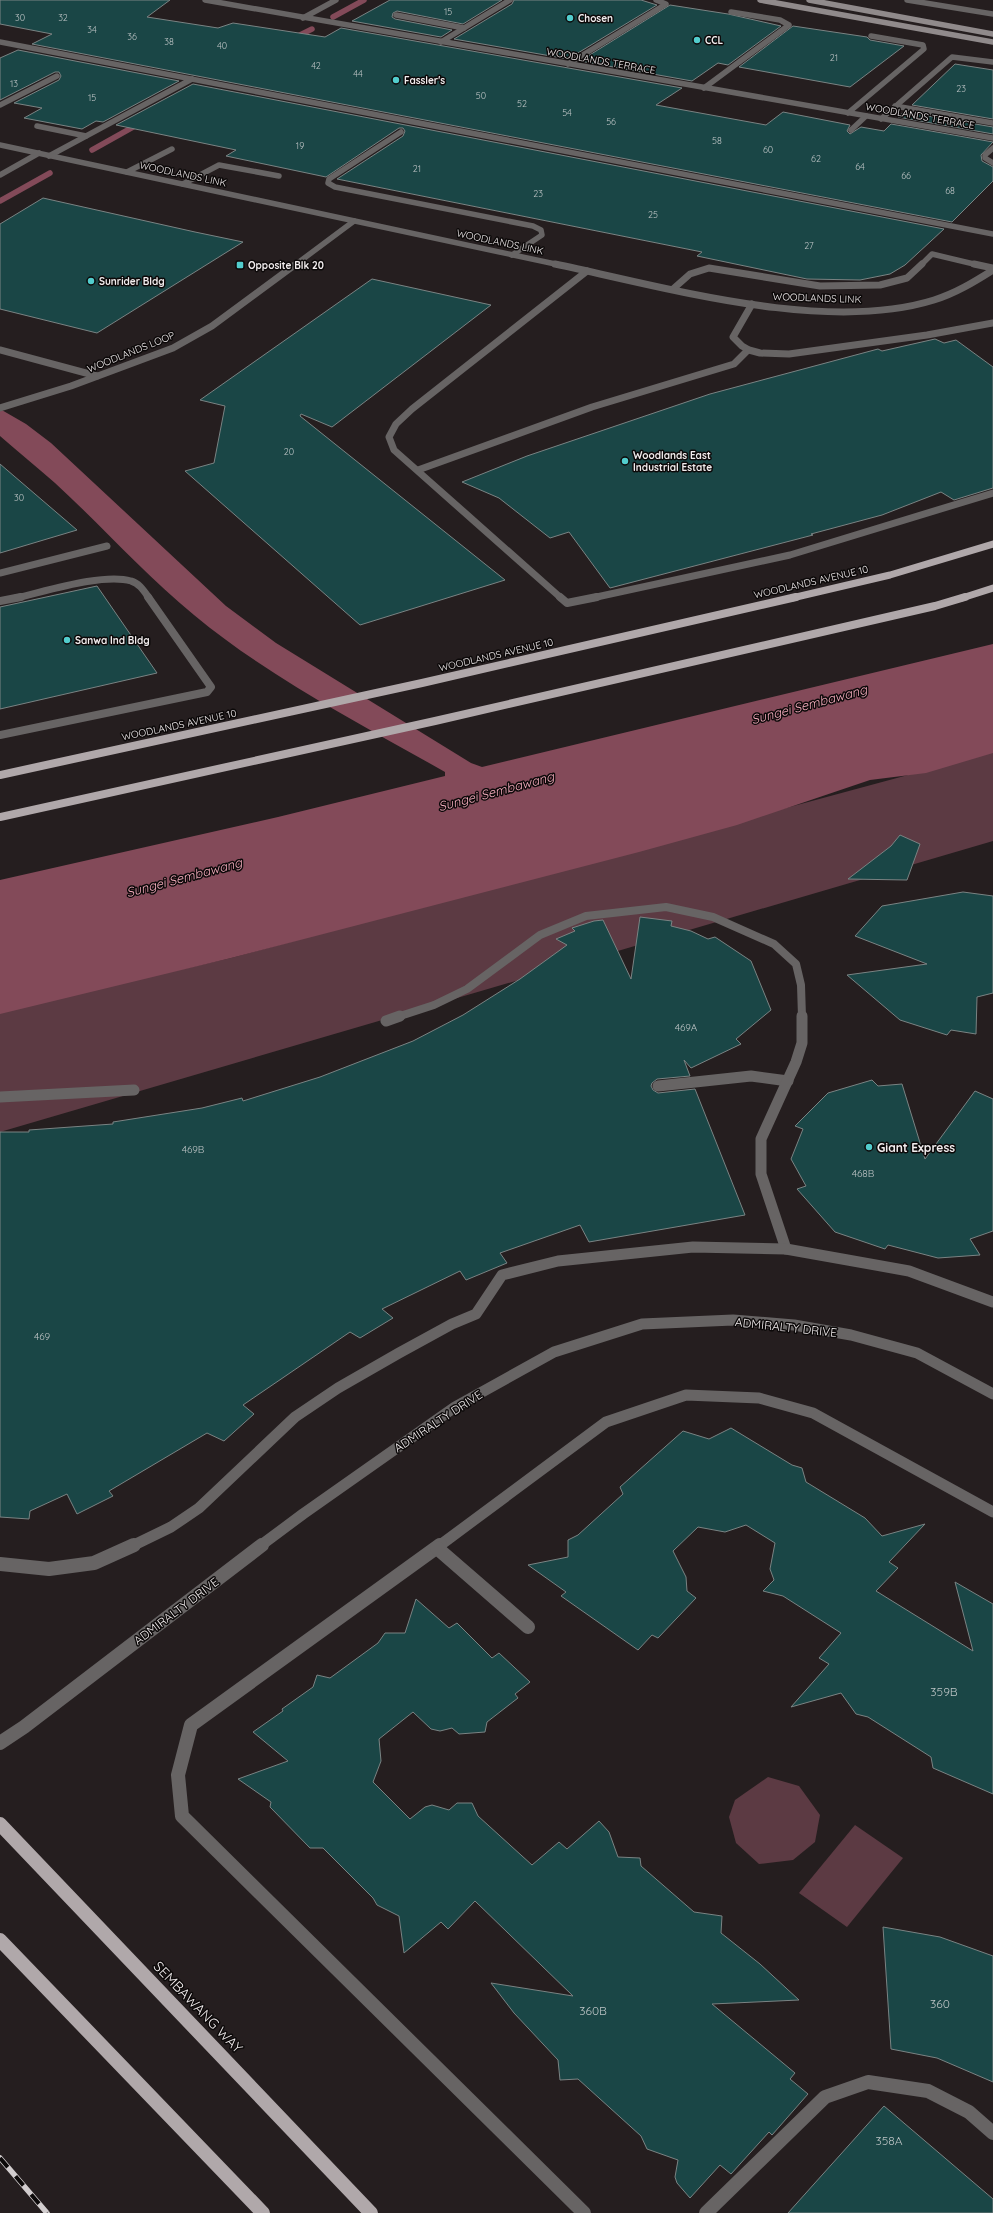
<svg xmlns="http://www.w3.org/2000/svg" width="993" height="2213" viewBox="0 0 993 2213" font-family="Quicksand,sans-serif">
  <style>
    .green { fill: #5c3a43 }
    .water { fill: #834a59 }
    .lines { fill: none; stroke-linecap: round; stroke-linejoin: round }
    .stream { stroke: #834a59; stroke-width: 5.5 }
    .building { fill: #1a4646; stroke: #7a8383 }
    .lane-far4 { stroke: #676464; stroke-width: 5.5 }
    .lane-far3 { stroke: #676464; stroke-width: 7 }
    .lane-far2 { stroke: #676464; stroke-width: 8 }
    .lane-far1 { stroke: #676464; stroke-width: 11 }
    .lane { stroke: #676464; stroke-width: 14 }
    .street-far3 { stroke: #676464; stroke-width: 5.5 }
    .street-far2 { stroke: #676464; stroke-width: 7 }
    .street-far1 { stroke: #676464; stroke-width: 11 }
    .street { stroke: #676464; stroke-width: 14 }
    .secondary { stroke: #908a8b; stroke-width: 5.5 }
    .primary-far2 { stroke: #b0a8aa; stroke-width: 7 }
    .primary-far1 { stroke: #b0a8aa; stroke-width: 8 }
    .primary { stroke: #b0a8aa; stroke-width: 14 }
    .rail-casing { stroke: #d2cdce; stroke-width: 5.5 }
    .rail { stroke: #0c0909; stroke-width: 4; stroke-dasharray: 12; stroke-linecap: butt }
    .poi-dot { fill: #52cdcd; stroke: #0c0909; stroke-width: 1.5 }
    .labels { text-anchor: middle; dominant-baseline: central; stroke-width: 3; stroke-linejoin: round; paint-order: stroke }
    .far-number-label { font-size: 9px; fill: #bcc3c4 }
    .far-poi-label { font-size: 10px; font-weight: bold; fill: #f2edee; stroke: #0c0909; text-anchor: start }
    .far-street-label { font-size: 10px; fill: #f2edee; stroke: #0c0909 }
    .number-label { font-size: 10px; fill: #bcc3c4 }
    .poi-label { font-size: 12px; font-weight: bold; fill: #f2edee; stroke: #0c0909; text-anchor: start }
    .street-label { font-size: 12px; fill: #f2edee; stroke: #0c0909 }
    .near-number-label { font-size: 12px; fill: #bcc3c4 }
    .water-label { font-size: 13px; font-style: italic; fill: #f5adbe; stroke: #0c0909 }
    .near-street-label { font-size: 14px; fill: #f2edee; stroke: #0c0909 }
  </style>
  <rect width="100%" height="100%" fill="#251e1f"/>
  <!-- green -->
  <g class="green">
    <polygon points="993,752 993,841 0,1132 0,1011 231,958"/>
    <polygon points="768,1777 799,1786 820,1815 815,1842 793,1860 759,1864 736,1843 729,1817 735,1800"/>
    <polygon points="855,1825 903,1858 847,1927 799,1893"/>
  </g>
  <!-- water -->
  <path class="water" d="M0,409L26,424L51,443L226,606L276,643L471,763L482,767L993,644V753L926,773L870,780L737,825L639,852L231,958L0,1014V880L278,817L445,776V772C359,723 270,678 194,615C144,574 102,526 55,483C37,467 18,452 0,436Z"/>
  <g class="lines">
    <!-- stream -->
    <g class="stream">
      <polyline points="333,17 364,0"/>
      <polyline points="290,40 312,29"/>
      <polyline points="92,150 142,122"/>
      <polyline points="0,201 50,173"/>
    </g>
  </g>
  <!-- building -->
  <g class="building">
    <polygon points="0,0 170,0 147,17 218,28 233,23 325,37 341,28 682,88 656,105 766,125 783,112 850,125 847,131 850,134 861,127 884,131 891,124 993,142 981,155 982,161 993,167 993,181 952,222 32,44 52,34 0,24"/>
    <polygon points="390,0 502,0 463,24 397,11 393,13 392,17 395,19 452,30 441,37 352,21"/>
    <polygon points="514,0 641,0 657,5 568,59 454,39 512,4"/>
    <polygon points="670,5 728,14 781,26 728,65 718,63 692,81 580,61"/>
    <polygon points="793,26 867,37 870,40 904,46 850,87 739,67"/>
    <polygon points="18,50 179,81 103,122 96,121 82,129 24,118 42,108 14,103 59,80 61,76 59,72 55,72 0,100 0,58"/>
    <polygon points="955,64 993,70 993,119 912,105"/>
    <polygon points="193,84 944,229 905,265 890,274 860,280 807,279 697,256 702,252 337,179 403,136 405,131 403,128 399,128 326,177 226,156 236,150 116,125"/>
    <polygon points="904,112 993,127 993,134 898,117"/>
    <polygon points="43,198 195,232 243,242 97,333 0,309 0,224"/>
    <polygon points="372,279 491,305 332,427 301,414 300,416 505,580 360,625 185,471 214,463 225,406 200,400"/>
    <polygon points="935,339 944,343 956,340 993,367 993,488 954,500 941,492 882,515 811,534 813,535 610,588 569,532 550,538 499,498 462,482 527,456 710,394 878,349 882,351"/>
    <polygon points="0,464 77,530 0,553"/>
    <polygon points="97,586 157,673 0,709 0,607"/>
    <polygon points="900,835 920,844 907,880 848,879 891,846"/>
    <polygon points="963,892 993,896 993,993 977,997 976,1034 951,1030 947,1035 900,1020 847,975 927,964 855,936 882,906"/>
    <polygon points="640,917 672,921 671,926 691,931 708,939 715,937 751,961 771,1010 736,1039 741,1044 691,1068 684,1060 690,1076 657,1079 652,1083 651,1086 653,1090 658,1093 695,1089 745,1215 589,1242 580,1225 500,1253 507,1263 466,1280 460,1271 382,1309 393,1318 360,1338 350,1332 243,1405 254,1414 224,1441 207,1433 109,1491 113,1496 77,1514 67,1494 30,1511 29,1519 0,1517 0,1132 29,1132 29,1130 113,1124 113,1122 202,1108 242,1098 243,1101 320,1077 413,1041 463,1015 520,979 567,945 556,939 575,931 572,928 594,921 603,920 631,979"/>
    <polygon points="872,1080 878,1086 902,1084 925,1159 975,1091 993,1099 993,1231 970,1239 980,1255 938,1258 888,1245 885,1249 835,1232 797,1189 806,1186 791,1159 803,1129 795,1126 828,1093"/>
    <polygon points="731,1428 792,1465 802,1468 806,1482 865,1518 882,1536 925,1524 889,1562 898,1568 876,1591 973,1651 955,1582 993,1604 993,1794 933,1768 931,1757 868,1717 856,1714 841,1693 791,1707 829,1664 819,1658 841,1633 783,1596 763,1591 774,1580 770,1569 775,1543 746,1525 725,1532 698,1527 673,1551 686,1577 687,1591 696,1598 658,1638 652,1635 638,1650 561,1596 566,1592 528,1565 568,1557 568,1540 578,1535 623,1494 620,1487 683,1431 709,1439"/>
    <polygon points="416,1599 449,1628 457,1623 492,1658 499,1653 530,1682 515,1694 518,1698 487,1722 485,1732 459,1734 452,1728 440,1731 431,1729 413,1712 379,1739 381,1761 373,1782 410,1819 425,1807 432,1805 449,1810 457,1803 472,1803 478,1816 532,1865 559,1842 567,1849 599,1821 609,1832 618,1857 640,1858 641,1866 694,1912 722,1916 721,1933 760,1964 799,2000 712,2004 795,2073 790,2079 808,2094 772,2135 769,2132 731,2174 720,2165 690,2198 677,2183 675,2177 678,2160 647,2149 641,2136 578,2079 560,2080 558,2060 514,2013 491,1983 573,1996 475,1901 448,1929 441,1922 404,1953 399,1916 377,1905 373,1898 323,1848 310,1848 270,1807 271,1802 238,1779 288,1761 253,1732 283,1711 282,1709 313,1687 317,1675 330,1678 378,1643 385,1633 405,1633"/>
    <polygon points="883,1927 940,1937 993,1956 993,2082 937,2058 891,2049"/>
    <polygon points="884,2106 993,2199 993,2213 788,2213"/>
  </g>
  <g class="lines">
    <!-- lane-far4 -->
    <g class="lane-far4">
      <polyline points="907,0 993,14"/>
      <polyline points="396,15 464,28"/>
      <polyline points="303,18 336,0"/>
      <polyline points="0,42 993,234"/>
      <polyline points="441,42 510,0"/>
      <polyline points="568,64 666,4 656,0"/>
      <polyline points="704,88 789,25 780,20 731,12"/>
      <polyline points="0,105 57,76"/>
      <polyline points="895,106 993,123"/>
      <polyline points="848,113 924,49 923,45 871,36"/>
      <polyline points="881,119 952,57 993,62"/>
      <polyline points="37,126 86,136"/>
      <polyline points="851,130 866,116"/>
      <polyline points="401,132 329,179 328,183 335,187 533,226 541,230 542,235 512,255"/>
      <polyline points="993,148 985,155 985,158 993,163"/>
      <polyline points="49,156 192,79"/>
      <polyline points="127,172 172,149"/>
      <polyline points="0,175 39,153"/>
      <polyline points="183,184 219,165 279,176"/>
      <polyline points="921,265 932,254 978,265"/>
    </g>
    <!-- lane-far3 -->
    <g class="lane-far3">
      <polyline points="974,264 993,268"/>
      <polyline points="673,289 690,274 709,268 820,286 880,285 907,278 922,264"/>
      <polyline points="752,304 733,337 742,346 749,350 760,353 789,354 927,335 993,323"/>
      <polyline points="0,350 97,376"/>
      <polyline points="418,470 592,407 734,364 748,350"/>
      <polyline points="0,573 107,546"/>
      <path d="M16,598C47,591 103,573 131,581C139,583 144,591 149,598"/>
      <polyline points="561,598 394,450 389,437 396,424 412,409 587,271"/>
      <polyline points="592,598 790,555 993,493"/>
    </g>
    <!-- lane-far2 -->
    <g class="lane-far2">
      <polyline points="560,597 567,603 597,597"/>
      <polyline points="0,601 21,597"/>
      <polyline points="0,735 207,692 211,687 148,597"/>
      <polyline points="397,1017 434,1005 467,989 540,935 586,916 666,907 713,917 774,944 796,964 801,985 802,1017"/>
    </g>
    <!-- lane-far1 -->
    <g class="lane-far1">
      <polyline points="386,1021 400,1016"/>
      <polyline points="658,1086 751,1076 788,1081"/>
      <polyline points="0,1097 134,1090"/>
      <polyline points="786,1249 761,1174 761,1139 796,1062 802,1043 802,1016"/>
      <polyline points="132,1546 171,1527 199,1508 295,1417 338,1388 399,1353 452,1324 476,1314 502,1275 558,1261 693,1247 786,1249 909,1271 993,1302"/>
      <polyline points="439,1546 606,1422 686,1395 759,1398 813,1413 993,1512"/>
    </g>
    <!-- lane -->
    <g class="lane">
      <polyline points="440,1545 191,1725 178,1775 182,1816 584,2213"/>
      <polyline points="437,1548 528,1627"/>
      <polyline points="0,1564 49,1569 94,1563 134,1545"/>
      <polyline points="706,2213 825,2097 868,2082 928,2091 969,2112 993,2133"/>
    </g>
    <!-- street-far3 -->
    <g class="street-far3">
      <polyline points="205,0 993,138"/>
      <polyline points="0,145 560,265"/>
      <polyline points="295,265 354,221"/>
    </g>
    <!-- street-far2 -->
    <g class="street-far2">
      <path d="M555,264C665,287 825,334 934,300C956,293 974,282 993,270"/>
      <polyline points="0,408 71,386 173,348 212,326 296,264"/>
    </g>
    <!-- street-far1 -->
    <polyline class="street-far1" points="260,1546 303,1514 455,1407 554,1352 642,1324 733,1320 794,1325 851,1335 917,1353 993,1394"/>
    <!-- street -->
    <polyline class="street" points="0,1743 24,1727 262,1545"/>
    <!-- secondary -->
    <g class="secondary">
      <polyline points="760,0 993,42"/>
      <polyline points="809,0 993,34"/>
    </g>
    <!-- primary-far2 -->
    <g class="primary-far2">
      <polyline points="792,598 890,575 993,544"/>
      <polyline points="962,598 993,588"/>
    </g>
    <!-- primary-far1 -->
    <g class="primary-far1">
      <polyline points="0,775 422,683 796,597"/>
      <polyline points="0,817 435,721 935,606 965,597"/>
    </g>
    <!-- primary -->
    <g class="primary">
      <polyline points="0,1824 371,2213"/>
      <polyline points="0,1940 263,2213"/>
    </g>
    <!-- rail casing -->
    <g class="rail-casing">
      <polyline id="rail" points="0,2158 47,2213"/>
    </g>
    <!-- rail -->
    <use href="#rail" class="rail"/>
  </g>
  <!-- markers -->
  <g class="poi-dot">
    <circle cx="570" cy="18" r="4"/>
    <circle cx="697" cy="40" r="4"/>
    <circle cx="396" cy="80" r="4"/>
    <rect x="236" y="261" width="8" height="8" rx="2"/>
    <circle cx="91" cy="281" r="4"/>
    <circle cx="625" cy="461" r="4"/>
    <circle cx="67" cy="640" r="4"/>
    <circle cx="869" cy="1147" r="4"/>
  </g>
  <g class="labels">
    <!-- far-number labels -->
    <g class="far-number-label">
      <text x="448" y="11">15</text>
      <text x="20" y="17">30</text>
      <text x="63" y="17">32</text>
      <text x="92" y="29">34</text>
      <text x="132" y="36">36</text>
      <text x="169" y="41">38</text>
      <text x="222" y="45">40</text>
      <text x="834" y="57">21</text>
      <text x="316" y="65">42</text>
      <text x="358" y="73">44</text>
      <text x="14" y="83">13</text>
      <text x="961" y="88">23</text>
      <text x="481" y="95">50</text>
      <text x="92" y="97">15</text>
      <text x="522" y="103">52</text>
      <text x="567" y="112">54</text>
      <text x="611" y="121">56</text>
      <text x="717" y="140">58</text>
      <text x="300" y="145">19</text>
      <text x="768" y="149">60</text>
      <text x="816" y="158">62</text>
      <text x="860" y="166">64</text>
      <text x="417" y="168">21</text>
      <text x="906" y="175">66</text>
      <text x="950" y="190">68</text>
      <text x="538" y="193">23</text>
      <text x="653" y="214">25</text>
      <text x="809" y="245">27</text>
      <text x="289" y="451">20</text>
      <text x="19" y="497">30</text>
    </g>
    <!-- far-poi labels -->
    <g class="far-poi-label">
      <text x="578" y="18">Chosen</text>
      <text x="705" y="40">CCL</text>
      <text x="404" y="80">Fassler's</text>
      <text x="248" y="265">Opposite Blk 20</text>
      <text x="99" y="281">Sunrider Bldg</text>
      <text x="633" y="455">Woodlands East<tspan x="633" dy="12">Industrial Estate</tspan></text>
      <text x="75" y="640">Sanwa Ind Bldg</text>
    </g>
    <!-- far-street labels -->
    <g class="far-street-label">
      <text transform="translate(601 61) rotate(10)">WOODLANDS TERRACE</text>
      <text transform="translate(920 116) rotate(10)">WOODLANDS TERRACE</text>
      <text transform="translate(183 174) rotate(12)">WOODLANDS LINK</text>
      <text transform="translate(500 242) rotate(12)">WOODLANDS LINK</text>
      <text transform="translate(817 298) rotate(2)">WOODLANDS LINK</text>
      <text transform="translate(131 352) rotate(-22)">WOODLANDS LOOP</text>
      <text transform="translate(811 582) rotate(-13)">WOODLANDS AVENUE 10</text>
      <text transform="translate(496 655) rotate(-13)">WOODLANDS AVENUE 10</text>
      <text transform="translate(179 725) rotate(-12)">WOODLANDS AVENUE 10</text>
    </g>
    <!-- number labels -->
    <g class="number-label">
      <text x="686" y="1027">469A</text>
      <text x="193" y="1149">469B</text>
      <text x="863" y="1173">468B</text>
      <text x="42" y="1336">469</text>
    </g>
    <!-- poi labels -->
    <g class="poi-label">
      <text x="877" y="1147">Giant Express</text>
    </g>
    <!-- street labels -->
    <g class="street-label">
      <text transform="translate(786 1327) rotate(6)">ADMIRALTY DRIVE</text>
      <text transform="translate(438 1421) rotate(-33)">ADMIRALTY DRIVE</text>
      <text transform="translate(176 1611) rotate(-37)">ADMIRALTY DRIVE</text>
    </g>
    <!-- near-number labels -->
    <g class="near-number-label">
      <text x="944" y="1691">359B</text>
      <text x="940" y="2003">360</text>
      <text x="593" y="2010">360B</text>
      <text x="889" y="2140">358A</text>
    </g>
    <!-- water labels -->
    <g class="water-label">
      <text transform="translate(809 704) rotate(-15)">Sungei Sembawang</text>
      <text transform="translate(496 791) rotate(-15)">Sungei Sembawang</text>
      <text transform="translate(184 877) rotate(-15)">Sungei Sembawang</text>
    </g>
    <!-- near-street labels -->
    <g class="near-street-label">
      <text transform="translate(198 2007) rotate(46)">SEMBAWANG WAY</text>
    </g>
  </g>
</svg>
